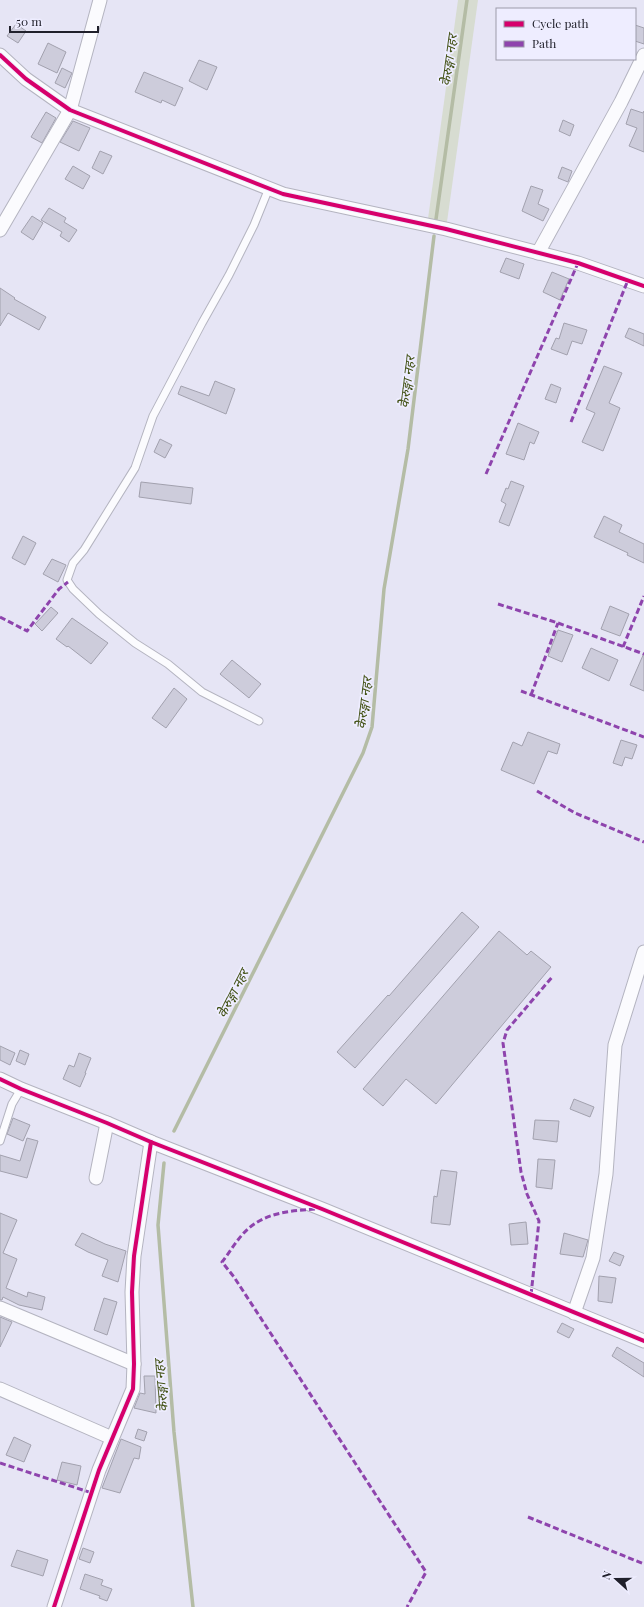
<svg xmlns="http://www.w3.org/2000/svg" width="644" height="1607" viewBox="0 0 644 1607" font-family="'Playfair Display','Noto Sans Devanagari',serif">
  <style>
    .green { fill: #d7dcd1 }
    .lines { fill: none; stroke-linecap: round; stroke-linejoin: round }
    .stream { stroke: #b4bca5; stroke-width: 3.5 }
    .building { fill: #cdccdb; stroke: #a2a1ae }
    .service-casing { stroke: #b4b4c0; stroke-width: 9 }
    .minor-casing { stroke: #b4b4c0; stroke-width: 15 }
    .service { stroke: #fbfbfe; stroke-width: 7 }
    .minor { stroke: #fbfbfe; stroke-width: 13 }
    .quiet { stroke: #8e44ad; stroke-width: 3; stroke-dasharray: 6 3; stroke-linecap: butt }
    .cycleway-casing { stroke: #eeedff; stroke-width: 6 }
    .cycleway { stroke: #d6006c; stroke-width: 4 }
    .labels { text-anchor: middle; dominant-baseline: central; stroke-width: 3.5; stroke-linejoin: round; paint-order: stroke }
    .water-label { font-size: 13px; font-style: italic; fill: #425114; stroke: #eeedff }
  </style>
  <rect width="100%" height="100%" fill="#e6e5f5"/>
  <!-- green -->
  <polygon class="green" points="458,0 478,0 446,229 427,226"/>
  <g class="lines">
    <!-- stream -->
    <g class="stream">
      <polyline points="436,219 467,0"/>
      <polyline points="174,1131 363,753 372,727 384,589 408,449 434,236"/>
      <polyline points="164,1163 158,1225 174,1432 193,1607"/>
    </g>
  </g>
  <!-- building -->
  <g class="building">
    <polygon points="16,24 26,31 18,43 7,36"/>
    <polygon points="635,25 644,28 644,44 635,41"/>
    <polygon points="48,43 66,52 57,73 38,64"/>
    <polygon points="199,60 217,67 207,90 189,81"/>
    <polygon points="62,68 72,73 65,88 55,83"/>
    <polygon points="144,72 183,88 175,106 162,100 161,103 135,92"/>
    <polygon points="631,109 643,113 644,111 644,152 629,146 637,128 626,124"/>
    <polygon points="46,112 56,118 42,143 31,137"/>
    <polygon points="563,120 574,125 570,136 559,131"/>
    <polygon points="73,121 90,128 79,151 60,142"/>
    <polygon points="100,151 112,156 103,174 92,168"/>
    <polygon points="73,166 90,176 83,189 65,179"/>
    <polygon points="562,167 572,171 568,182 558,178"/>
    <polygon points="531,186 543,190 538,204 549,209 543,221 522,211"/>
    <polygon points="49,208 66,218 64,222 77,230 69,242 60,236 62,232 41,220"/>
    <polygon points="32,216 43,223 33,240 21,232"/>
    <polygon points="506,258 524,264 519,279 500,272"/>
    <polygon points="552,272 569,279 560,300 543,292"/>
    <polygon points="0,288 15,298 14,299 46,317 39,330 8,313 0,326"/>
    <polygon points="564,323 587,330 582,344 572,341 567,355 551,349 556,338 559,339"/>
    <polygon points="629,328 644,334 644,346 625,337"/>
    <polygon points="604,366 622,373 609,403 620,408 603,451 582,442 595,413 586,409"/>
    <polygon points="215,381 235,389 226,414 178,394 181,386 209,396"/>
    <polygon points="551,384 561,388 556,403 545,399"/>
    <polygon points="518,423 539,432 534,444 530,442 524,460 506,454"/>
    <polygon points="160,439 172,445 165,458 154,452"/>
    <polygon points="511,481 524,486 509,526 499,522 506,504 501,501 506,488 508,489"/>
    <polygon points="141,482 193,488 191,504 139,497"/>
    <polygon points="604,516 622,525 619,532 644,544 644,563 627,555 628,553 594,537"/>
    <polygon points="23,536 36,543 25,565 12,558"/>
    <polygon points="52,559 66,565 58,582 43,574"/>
    <polygon points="610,606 629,614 620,636 601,629"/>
    <polygon points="51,607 58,613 42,631 35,624"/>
    <polygon points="72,618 108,643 91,664 68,646 67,647 56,639"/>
    <polygon points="558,630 573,635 562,662 548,656"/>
    <polygon points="591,648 618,660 609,681 582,668"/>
    <polygon points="644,653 644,691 630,685"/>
    <polygon points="232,660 261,684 249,698 220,674"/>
    <polygon points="174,688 187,699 166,728 152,718"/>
    <polygon points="528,732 560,744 557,754 548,751 534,784 501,770 513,742 522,746"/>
    <polygon points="621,740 637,745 632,759 625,757 622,766 613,763"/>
    <polygon points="462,912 479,927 355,1068 337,1052 388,995 389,996"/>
    <polygon points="499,931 527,955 531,951 551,967 436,1104 406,1079 383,1106 363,1089"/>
    <polygon points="0,1046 15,1053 10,1065 0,1060"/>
    <polygon points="20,1050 29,1054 25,1065 16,1061"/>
    <polygon points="79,1053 91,1058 85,1073 86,1073 80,1087 63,1079 69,1065 74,1067"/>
    <polygon points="574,1099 594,1107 590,1117 570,1109"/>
    <polygon points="13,1118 30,1125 23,1141 7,1134"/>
    <polygon points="535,1120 559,1121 557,1142 533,1139"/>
    <polygon points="27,1138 38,1141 27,1178 0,1171 0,1155 20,1161"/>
    <polygon points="538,1159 555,1160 552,1189 536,1187"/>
    <polygon points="441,1170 457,1172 450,1225 431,1223 434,1196 437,1197"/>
    <polygon points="0,1213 17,1220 3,1253 17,1259 6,1288 27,1297 28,1292 45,1297 42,1310 19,1305 3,1297 2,1300 0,1300"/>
    <polygon points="526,1222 528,1244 511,1245 509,1224"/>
    <polygon points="82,1233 105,1244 126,1251 118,1282 102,1276 108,1260 88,1252 75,1245"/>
    <polygon points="564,1233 588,1240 583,1257 560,1254"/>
    <polygon points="614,1252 624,1256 620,1266 609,1261"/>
    <polygon points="599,1276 616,1278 612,1303 598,1301"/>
    <polygon points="104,1298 117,1302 107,1335 94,1330"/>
    <polygon points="0,1317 12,1322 0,1347"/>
    <polygon points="562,1323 574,1329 569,1338 557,1332"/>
    <polygon points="617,1347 644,1363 644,1377 612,1356"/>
    <polygon points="144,1376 155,1376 156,1413 134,1408 140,1393 145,1394"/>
    <polygon points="138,1429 147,1432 144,1441 135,1438"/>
    <polygon points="14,1437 31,1445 24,1462 6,1455"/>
    <polygon points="121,1439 141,1447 139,1459 134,1458 120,1493 102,1488"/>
    <polygon points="62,1462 81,1466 77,1485 57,1480"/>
    <polygon points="83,1548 94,1552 90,1563 79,1559"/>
    <polygon points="17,1550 48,1560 43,1576 11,1566"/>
    <polygon points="85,1574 103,1580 101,1585 112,1589 107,1601 99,1598 100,1596 80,1589"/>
  </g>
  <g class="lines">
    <!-- service casing -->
    <g class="service-casing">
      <g id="service">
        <polyline points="259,721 202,692 168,664 135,643 99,614 73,589 67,580 73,563 84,550 135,468 153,416 202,323 229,275 254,225 269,188"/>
        <polyline points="0,1141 12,1104 21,1089"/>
      </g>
    </g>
    <!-- minor casing -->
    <g class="minor-casing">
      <g id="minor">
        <polyline points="0,55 26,79 70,110 283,194 446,229 578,263 644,286"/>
        <polyline points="0,230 70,110 100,0"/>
        <polyline points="538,253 621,102 644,55"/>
        <polyline points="0,1079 21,1089 107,1123 151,1142 322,1209 644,1341"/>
        <polyline points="96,1178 107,1123"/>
        <polyline points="0,1308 134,1364"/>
        <polyline points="574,1313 593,1258 606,1174 615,1045 644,952"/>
        <polyline points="0,1389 112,1438"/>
        <polyline points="54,1607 99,1470 133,1389 134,1364 132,1292 134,1256 151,1142"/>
      </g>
    </g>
    <!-- service -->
    <use href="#service" class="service"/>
    <!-- minor -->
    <use href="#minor" class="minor"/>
    <!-- quiet -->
    <g class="quiet">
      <polyline points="571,422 628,280"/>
      <polyline points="486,474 578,263"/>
      <polyline points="498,604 558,623 644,654"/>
      <polyline points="0,617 27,631 59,589 68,582"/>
      <polyline points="623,647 644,596"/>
      <polyline points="521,691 644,737"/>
      <polyline points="531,695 558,623"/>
      <polyline points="537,791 575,813 644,842"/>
      <path d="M315,1209C291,1211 268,1212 249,1228C239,1236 230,1252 222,1262L234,1277L426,1572L407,1607"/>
      <polyline points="531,1295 539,1221 527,1194 521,1172 503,1043 507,1030 553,976"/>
      <polyline points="0,1463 92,1493"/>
      <polyline points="528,1517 644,1564"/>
    </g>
    <!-- cycleway casing -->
    <g class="cycleway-casing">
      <g id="cycleway">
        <polyline points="0,55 26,79 70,110 283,194 446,229 578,263 644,286"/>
        <polyline points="0,1079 21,1089 107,1123 151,1142 322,1209 644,1341"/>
        <polyline points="54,1607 99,1470 133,1389 134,1364 132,1292 134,1256 151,1142"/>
      </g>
    </g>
    <!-- cycleway -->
    <use href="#cycleway" class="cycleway"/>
  </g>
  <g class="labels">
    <!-- water labels -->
    <g class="water-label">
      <text transform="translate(448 60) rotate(-82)">केेरुङ्गा नहर</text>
      <text transform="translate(406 382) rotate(-83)">केेरुङ्गा नहर</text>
      <text transform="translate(363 703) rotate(-83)">केेरुङ्गा नहर</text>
      <text transform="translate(232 993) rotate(-63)">केेरुङ्गा नहर</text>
      <text transform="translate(160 1386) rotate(-95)">केरुङ्गा नहर</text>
    </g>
  </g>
  <!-- legend -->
  <rect x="496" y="8" width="140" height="52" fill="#eeedff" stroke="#9c9baa"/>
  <rect x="504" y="21" width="20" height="6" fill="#d6006c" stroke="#9c9baa"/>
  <text x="532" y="28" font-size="12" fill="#20202b">Cycle path</text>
  <rect x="504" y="41" width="20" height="6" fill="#8e44ad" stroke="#9c9baa"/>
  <text x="532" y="48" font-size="12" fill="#20202b">Path</text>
  <!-- north arrow -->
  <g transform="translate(616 1579) rotate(291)" stroke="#eeedff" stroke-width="3" paint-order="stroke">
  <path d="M0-3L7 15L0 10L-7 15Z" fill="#20202b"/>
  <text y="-6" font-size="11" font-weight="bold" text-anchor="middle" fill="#20202b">N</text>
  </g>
  <!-- scale -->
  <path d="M10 26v6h88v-6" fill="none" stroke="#20202b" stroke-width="2"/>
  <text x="16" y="26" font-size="12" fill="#20202b" stroke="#eeedff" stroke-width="3" paint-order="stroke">50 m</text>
</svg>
